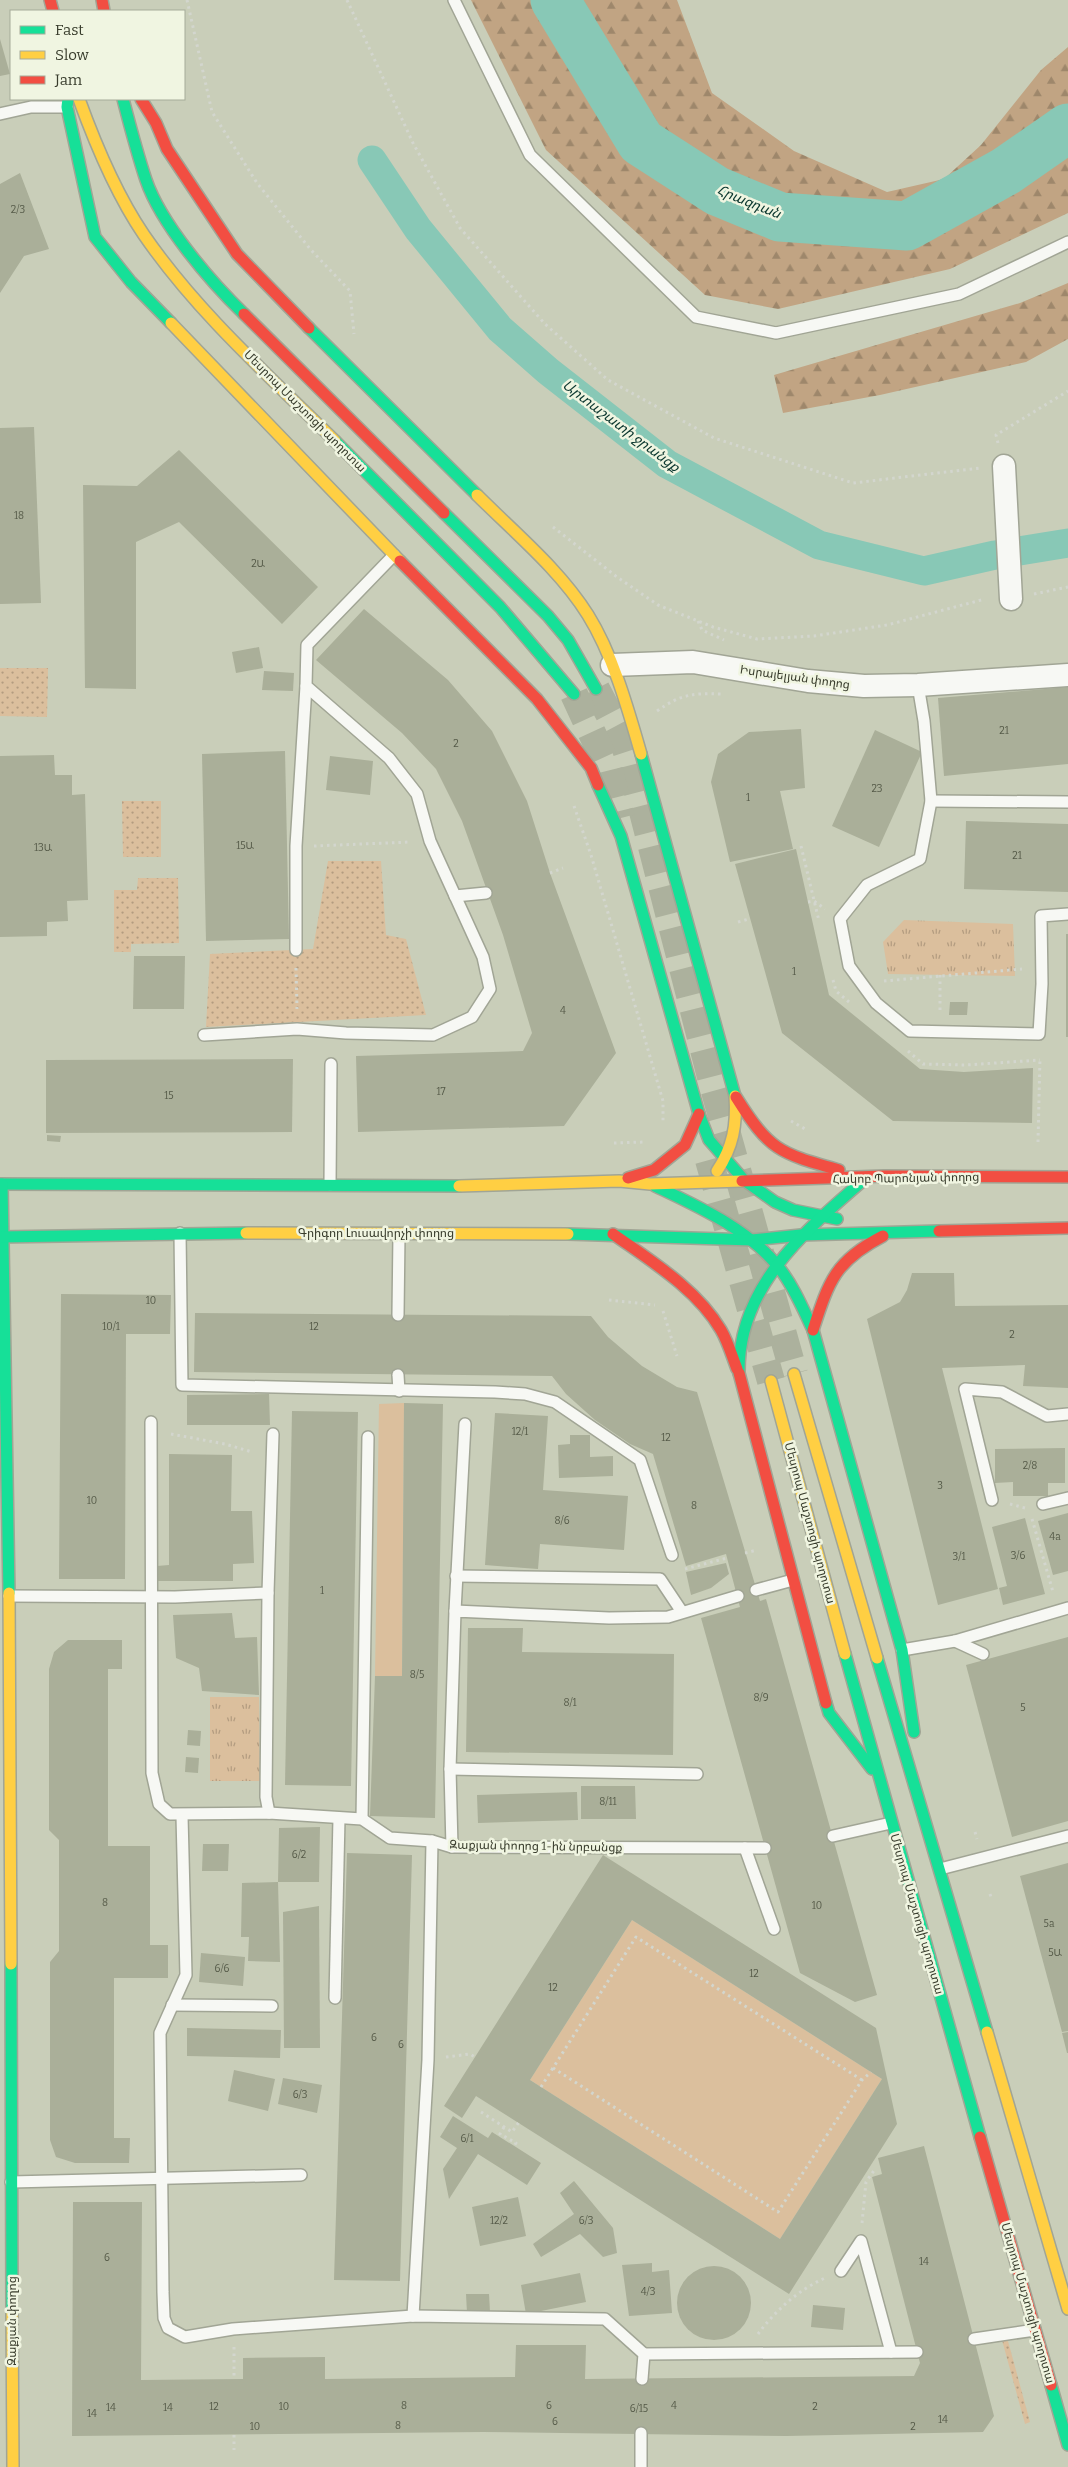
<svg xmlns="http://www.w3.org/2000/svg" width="1068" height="2467" viewBox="0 0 1068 2467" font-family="Bitter,'Noto Sans Armenian',serif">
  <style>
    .grass { fill: url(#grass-dots) }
    .forest { fill: url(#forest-firs) }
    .park { fill: url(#park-tufts) }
    .garden { fill: #dbbf9d }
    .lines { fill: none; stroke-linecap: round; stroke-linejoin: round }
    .canal { stroke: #88c8b6; stroke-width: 29 }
    .river { stroke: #88c8b6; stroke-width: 49 }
    .building { fill: #aaaf99; fill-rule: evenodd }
    .highway-tunnel { stroke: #acb19d; stroke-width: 28; stroke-dasharray: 28 14; stroke-linecap: butt }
    .lane-casing { stroke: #a1a595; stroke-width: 14 }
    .street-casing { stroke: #a1a595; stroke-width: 25 }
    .fast-casing { stroke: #a1a595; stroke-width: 14 }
    .slow-casing { stroke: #a1a595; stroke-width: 14 }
    .jam-casing { stroke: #a1a595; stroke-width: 14 }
    .path { stroke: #d3d6ce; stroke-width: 3; stroke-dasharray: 2.5 4; stroke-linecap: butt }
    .lane { stroke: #f7f8f4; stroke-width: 11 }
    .street { stroke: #f7f8f4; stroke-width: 22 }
    .fast { stroke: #16e098; stroke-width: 11 }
    .slow { stroke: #ffcf43; stroke-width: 11 }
    .jam { stroke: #f24e42; stroke-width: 11 }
    .labels { text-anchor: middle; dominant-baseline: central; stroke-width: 5; stroke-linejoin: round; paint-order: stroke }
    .number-label { font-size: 10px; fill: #545947 }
    .street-label { font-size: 12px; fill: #383c2c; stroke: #f0f5e1 }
    .water-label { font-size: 14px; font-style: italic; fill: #0a362e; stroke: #f0f5e1 }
  </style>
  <defs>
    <pattern id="grass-dots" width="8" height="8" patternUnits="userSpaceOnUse" patternTransform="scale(1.25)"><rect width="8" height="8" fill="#dbbf9d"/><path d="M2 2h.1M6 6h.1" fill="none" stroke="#b39c80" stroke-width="1.8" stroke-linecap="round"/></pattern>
    <pattern id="forest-firs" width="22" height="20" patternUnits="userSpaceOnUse" patternTransform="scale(1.25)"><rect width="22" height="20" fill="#c1a483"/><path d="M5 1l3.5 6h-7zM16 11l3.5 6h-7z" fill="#9e876b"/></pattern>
    <pattern id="park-tufts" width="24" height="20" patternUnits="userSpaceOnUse" patternTransform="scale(1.25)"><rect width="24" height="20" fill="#dbbf9d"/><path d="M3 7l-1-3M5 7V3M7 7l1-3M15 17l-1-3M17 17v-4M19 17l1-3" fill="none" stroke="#b39c80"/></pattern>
  </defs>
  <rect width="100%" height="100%" fill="#c9ceb9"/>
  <!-- grass -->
  <g class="grass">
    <polygon points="0,668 48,668 47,717 0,716"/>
    <polygon points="122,801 161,801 161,857 123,857"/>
    <polygon points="328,861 381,861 386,935 406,939 426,1015 206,1027 210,954 313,949"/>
    <polygon points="138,878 178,878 179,943 131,944 131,952 114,952 114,890 137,890"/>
    <polygon points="1002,2340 1008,2341 1030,2422 1025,2424"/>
  </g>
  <!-- forest -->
  <g class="forest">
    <polygon points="471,0 677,0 712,93 794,151 887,192 944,179 981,145 1041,70 1068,47 1068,213 950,269 778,309 705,295 546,150"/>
    <polygon points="1068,283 1068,339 1026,362 880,395 783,413 774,375 1020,303"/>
  </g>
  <!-- park -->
  <g class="park">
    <polygon points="904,920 1013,924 1015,976 888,974 883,942"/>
    <polygon points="210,1697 259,1697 260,1781 210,1781"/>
  </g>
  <!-- garden -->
  <g class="garden">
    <polygon points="404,1403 402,1676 375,1676 379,1404"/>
    <polygon points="632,1920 882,2079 780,2239 530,2080"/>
  </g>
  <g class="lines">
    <!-- canal -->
    <polyline class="canal" points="372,160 418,229 500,329 548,371 667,464 819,545 924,571 995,555 1068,543"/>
    <!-- river -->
    <polyline class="river" points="555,0 641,142 717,191 780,217 907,226 1006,171 1068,128"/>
  </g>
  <!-- building -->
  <g class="building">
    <polygon points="0,39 10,74 0,76"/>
    <polygon points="20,173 49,249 24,256 0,293 0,184"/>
    <polygon points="34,427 41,603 0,604 0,428"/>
    <polygon points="179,450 318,587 282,624 179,522 136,542 136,689 85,688 83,485 137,486"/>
    <polygon points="364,609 448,680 492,731 527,801 550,873 616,1053 564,1126 358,1132 356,1056 523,1051 532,1033 503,935 462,821 436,769 402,733 316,660"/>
    <polygon points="259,647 263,668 236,673 232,652"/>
    <polygon points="264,671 294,673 293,691 262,690"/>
    <polygon points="1068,687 1068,764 944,776 938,698"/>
    <polygon points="801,729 805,788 780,791 793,849 730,862 711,782 718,754 749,732"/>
    <polygon points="875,730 922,752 879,847 832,826"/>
    <polygon points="285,751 289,939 206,941 202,754"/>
    <polygon points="54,755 55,775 72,775 72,795 85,794 88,900 67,901 68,921 47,922 47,936 0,937 0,756"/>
    <polygon points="330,756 373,761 370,795 326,790"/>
    <polygon points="966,821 1068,824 1068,892 964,889"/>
    <polygon points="796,849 829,995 920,1069 964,1072 1033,1068 1032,1123 893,1121 782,1033 735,864"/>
    <rect x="1066" y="934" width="2" height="103"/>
    <polygon points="134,956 185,956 184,1009 133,1009"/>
    <polygon points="950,1002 968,1002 967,1015 949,1015"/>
    <polygon points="293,1059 292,1132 46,1133 46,1060"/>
    <polygon points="47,1135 61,1136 60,1142 47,1141"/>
    <polygon points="912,1273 954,1273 955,1306 1068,1305 1068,1388 1023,1386 1025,1365 942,1368 998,1589 938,1605 867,1319 900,1302 907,1290"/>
    <polygon points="61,1294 171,1295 170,1334 126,1334 125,1579 59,1579"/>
    <polygon points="195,1313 591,1316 608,1337 642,1366 677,1387 697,1392 760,1601 766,1599 877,1995 855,2002 800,1973 701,1618 740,1607 726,1554 686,1566 653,1454 630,1444 595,1420 566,1394 552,1376 194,1372"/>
    <polygon points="269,1394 270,1425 187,1425 187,1395"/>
    <polygon points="404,1403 443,1404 435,1818 370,1816 375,1676 402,1676"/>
    <polygon points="292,1411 358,1412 351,1786 285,1785"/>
    <polygon points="495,1413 548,1416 543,1490 628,1496 624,1550 540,1544 538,1569 485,1565"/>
    <polygon points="570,1435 590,1435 590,1457 613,1456 613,1476 559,1478 558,1445 570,1444"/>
    <polygon points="1065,1448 1065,1483 1048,1483 1048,1496 1013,1496 1013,1482 995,1483 995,1449"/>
    <polygon points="169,1454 232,1455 231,1511 252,1511 254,1563 233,1564 233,1581 157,1581 157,1566 169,1565"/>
    <polygon points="1068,1513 1068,1571 1053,1575 1038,1521"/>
    <polygon points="1025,1518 1045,1594 1003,1605 999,1588 1007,1586 992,1527"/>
    <polygon points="726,1563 729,1574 711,1588 691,1595 686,1572"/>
    <polygon points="232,1613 235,1638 257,1637 259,1695 202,1691 199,1668 176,1658 173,1615"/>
    <polygon points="468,1628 523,1628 522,1652 674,1654 673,1755 466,1752"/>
    <polygon points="1068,1637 1068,1821 1012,1837 966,1665"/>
    <polygon points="68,1640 122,1640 122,1669 108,1669 108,1846 150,1846 150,1945 168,1945 168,1978 114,1978 114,2138 130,2138 129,2163 75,2163 56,2157 50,2140 50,1962 59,1951 59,1840 49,1830 49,1669 54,1652"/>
    <polygon points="188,1730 201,1731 200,1746 187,1745"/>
    <polygon points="186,1757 199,1758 198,1773 185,1772"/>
    <polygon points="581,1786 635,1786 636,1819 581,1819"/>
    <polygon points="577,1792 578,1820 478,1823 477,1795"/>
    <polygon points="320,1827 319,1882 278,1882 280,1962 248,1961 249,1937 241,1937 242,1883 278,1882 279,1828"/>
    <polygon points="203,1844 229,1844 228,1871 202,1871"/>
    <polygon points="347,1853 412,1855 400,2281 334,2280"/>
    <path d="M603,1855L876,2028L897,2124L789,2294L476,2096L462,2118L444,2106ZM632,1920L882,2079L780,2239L530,2080Z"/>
    <polygon points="1068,1863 1068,2031 1062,2032 1020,1876"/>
    <polygon points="319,1906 320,2048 284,2048 283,1912"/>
    <polygon points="201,1953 245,1957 243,1986 199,1982"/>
    <polygon points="187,2028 281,2030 280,2058 187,2056"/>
    <polygon points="1068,2032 1068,2053 1067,2053 1062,2033"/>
    <polygon points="234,2070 275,2079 268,2111 228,2101"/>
    <polygon points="283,2078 322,2085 317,2113 278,2104"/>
    <polygon points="453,2116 488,2138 492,2132 541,2163 527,2185 478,2154 449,2199 443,2169 457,2148 440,2137"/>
    <polygon points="924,2146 994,2416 983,2432 786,2436 483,2432 72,2436 73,2202 142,2202 141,2380 243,2379 243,2358 325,2357 325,2379 515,2377 516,2345 586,2345 585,2379 914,2376 920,2363 872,2177 882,2174 878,2158"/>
    <polygon points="574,2181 613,2228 617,2253 603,2257 580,2234 541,2257 533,2244 574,2214 560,2193"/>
    <polygon points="518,2197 526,2236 480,2246 472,2207"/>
    <polygon points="652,2263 652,2272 669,2270 672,2313 629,2316 622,2265"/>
    <circle cx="714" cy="2303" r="37"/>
    <polygon points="580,2273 586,2302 526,2314 521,2285"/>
    <polygon points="466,2294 489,2294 490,2312 467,2313"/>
    <polygon points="813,2305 845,2308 843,2330 811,2327"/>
  </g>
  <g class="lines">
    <!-- highway-tunnel -->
    <g class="highway-tunnel">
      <polyline points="596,689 623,740 630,761 711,1077 794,1374"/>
      <polyline points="574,694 609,770 621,818"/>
      <polyline points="709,1160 771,1381"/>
    </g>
    <!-- lane casing -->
    <g class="lane-casing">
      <g id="lane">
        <polyline points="454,0 530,155 696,317 776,333 959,294 1068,242"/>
        <polyline points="0,114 31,107 67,107"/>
        <polyline points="918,685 924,721 931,801 920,859 867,885 840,919 849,966 876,1003 910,1031 1039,1034 1042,984 1041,916 1068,914"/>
        <polyline points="931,801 1068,802"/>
        <polyline points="455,896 486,893"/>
        <polyline points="296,950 296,846 306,686"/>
        <polyline points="204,1035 297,1029 346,1033 433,1035 472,1017 490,989 483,957 430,841 417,794 389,758 306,686 307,645 394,555"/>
        <polyline points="330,1185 331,1064"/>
        <polyline points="180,1233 182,1385 495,1392 525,1394 555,1402 640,1460 672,1555"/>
        <polyline points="398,1315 399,1234"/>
        <polyline points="398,1375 399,1391"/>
        <polyline points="151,1422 152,1773 159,1804 170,1814 269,1813 362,1819 390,1838 432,1841 452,1847 765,1848"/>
        <polyline points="992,1500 965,1389 1002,1392 1047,1416 1068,1414"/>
        <polyline points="1043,1504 1068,1498"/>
        <polyline points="456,1576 660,1579 682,1612"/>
        <polyline points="756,1590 793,1580"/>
        <polyline points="9,1596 175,1597 268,1593"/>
        <polyline points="455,1611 465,1424"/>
        <polyline points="955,1641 983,1654"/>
        <polyline points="902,1650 955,1641 1068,1608"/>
        <polyline points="450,1769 697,1774"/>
        <polyline points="269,1813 266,1797 268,1593 273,1434"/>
        <polyline points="182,1816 186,1975 160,2033 163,2292 164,2318 168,2328 185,2337 233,2329 413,2316 605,2319 644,2354 642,2379"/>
        <polyline points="362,1819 368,1437"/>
        <polyline points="833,1836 891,1823"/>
        <polyline points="452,1847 450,1769 455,1611 609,1618 668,1617 738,1596"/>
        <polyline points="745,1848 774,1929"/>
        <polyline points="940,1869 1068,1836"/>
        <polyline points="335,1998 339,1818"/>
        <polyline points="172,2005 272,2006"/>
        <polyline points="11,2182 301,2175"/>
        <polyline points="841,2271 861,2241 891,2352"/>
        <polyline points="413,2316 428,2060 432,1841"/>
        <polyline points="974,2339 1035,2330"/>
        <polyline points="644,2354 917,2352"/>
        <polyline points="641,2467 641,2433"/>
      </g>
    </g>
    <!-- street casing -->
    <g class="street-casing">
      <g id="street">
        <polyline points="1004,466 1011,599"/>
        <polyline points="612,665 693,662 808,681 864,686 918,685 1068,675"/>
      </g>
    </g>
    <!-- fast casing -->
    <g class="fast-casing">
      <g id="fast">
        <polyline points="68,99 67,107 95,237 131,282 171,323"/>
        <path d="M123,99C130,126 137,153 146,180C161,224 210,281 244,314"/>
        <polyline points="309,328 477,495"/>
        <polyline points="335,441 500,607 574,694"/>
        <polyline points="444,513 548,616 568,640 596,689"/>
        <polyline points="641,754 735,1096"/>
        <polyline points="598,785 621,836 699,1114"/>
        <polyline points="699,1114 709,1140 744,1180 775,1202 793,1210 837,1219"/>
        <polyline points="0,1184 459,1186"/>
        <polyline points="2,1184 9,1593"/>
        <path d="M655,1186C699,1207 749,1229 780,1269C794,1287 803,1309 813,1330"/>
        <polyline points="568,1234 752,1240 801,1235 939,1231"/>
        <polyline points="0,1237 246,1233"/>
        <polyline points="813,1330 902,1650 914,1732"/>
        <path d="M739,1373C738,1285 806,1230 867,1177"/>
        <polyline points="845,1654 980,2137"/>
        <polyline points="877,1658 987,2032"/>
        <polyline points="826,1703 829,1713 872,1769"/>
        <polyline points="11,1964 12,2312"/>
        <polyline points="1051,2385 1068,2445"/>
      </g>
    </g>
    <!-- slow casing -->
    <g class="slow-casing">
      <g id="slow">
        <path d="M79,99C96,146 116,194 144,235C197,312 269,376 335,441"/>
        <polyline points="171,323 400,561"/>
        <path d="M477,495C515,533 560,570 588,615C613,655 628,709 641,754"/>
        <path d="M717,1171C733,1147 737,1125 735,1096"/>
        <polyline points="459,1186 619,1181 650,1184 742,1181"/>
        <polyline points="246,1233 568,1234"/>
        <polyline points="794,1374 877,1658"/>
        <polyline points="771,1381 845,1654"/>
        <polyline points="9,1593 11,1964"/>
        <polyline points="987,2032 1068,2309"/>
        <polyline points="12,2312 13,2467"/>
      </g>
    </g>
    <!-- jam casing -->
    <g class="jam-casing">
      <g id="jam">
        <polyline points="50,0 53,11"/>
        <polyline points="102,0 104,11"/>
        <polyline points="141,99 156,123 167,149 237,254 309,328"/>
        <polyline points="244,314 444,513"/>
        <polyline points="400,561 537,699 591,768 598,785"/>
        <path d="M736,1097C770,1151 779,1153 839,1170"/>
        <polyline points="628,1178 654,1170 685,1145 699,1114"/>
        <polyline points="742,1181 884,1176 1068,1177"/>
        <polyline points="939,1231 1068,1228"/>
        <path d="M613,1234C651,1261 697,1289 721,1330C728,1342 732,1356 737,1369"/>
        <path d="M813,1330C829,1281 835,1261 883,1236"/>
        <polyline points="739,1373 826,1703"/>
        <polyline points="980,2137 1051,2385"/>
      </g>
    </g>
    <!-- path -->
    <g class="path">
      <polyline points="187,0 212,112 257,183 311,250 350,291 354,334"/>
      <polyline points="347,0 413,143 460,228 545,324 608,380 714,438 853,483 980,468"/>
      <polyline points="998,443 996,435 1068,391"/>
      <polyline points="553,527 617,577 658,605 713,627 757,639 814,636 887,625 985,599"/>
      <polyline points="1034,594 1068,587"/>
      <polyline points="698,621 702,630 724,640"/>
      <path d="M657,711C681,694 693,693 721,694"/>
      <polyline points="574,806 591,855 663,1101 663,1123"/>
      <polyline points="314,846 410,842"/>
      <polyline points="801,846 819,921"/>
      <polyline points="550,873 563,868"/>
      <polyline points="808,902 814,901 825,909"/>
      <polyline points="738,922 749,919"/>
      <polyline points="296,968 297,1009"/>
      <polyline points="940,975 940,1014"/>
      <polyline points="833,980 836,991 849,1002"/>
      <polyline points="884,981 1022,969"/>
      <polyline points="908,1051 923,1064 966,1065 1040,1060"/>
      <polyline points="791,1121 807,1130"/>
      <polyline points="1038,1142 1040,1058"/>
      <polyline points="614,1143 644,1142"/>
      <polyline points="609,1300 655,1305"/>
      <polyline points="663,1311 677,1356"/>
      <polyline points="171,1434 225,1444 252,1452"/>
      <polyline points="1010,1504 1025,1508"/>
      <polyline points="1032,1519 1053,1592"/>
      <polyline points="745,1553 757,1550"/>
      <polyline points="685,1569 727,1558"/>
      <polyline points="975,1832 977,1839"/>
      <polyline points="990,1894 992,1900"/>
      <polyline points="446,2057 470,2054 475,2057"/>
      <polyline points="862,2080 636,1937 553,2068 778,2212 862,2080 871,2072"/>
      <polyline points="541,2087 553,2068"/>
      <polyline points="481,2112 512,2132 519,2122"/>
      <polyline points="504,2127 500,2134 516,2143 514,2146"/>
      <polyline points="862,2223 866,2182 875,2169"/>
      <path d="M758,2334C775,2311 798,2290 825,2278"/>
      <polyline points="234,2347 234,2379"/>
      <polyline points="234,2435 234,2450"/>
    </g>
    <!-- lane -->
    <use href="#lane" class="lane"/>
    <!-- street -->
    <use href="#street" class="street"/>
    <!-- fast -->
    <use href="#fast" class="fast"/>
    <!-- slow -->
    <use href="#slow" class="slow"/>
    <!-- jam -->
    <use href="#jam" class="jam"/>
  </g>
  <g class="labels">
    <!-- number labels -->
    <g class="number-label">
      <text x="18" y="210">2/3</text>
      <text x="19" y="516">18</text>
      <text x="258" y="564">2Ա</text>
      <text x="1004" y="731">21</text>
      <text x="456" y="744">2</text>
      <text x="877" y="789">23</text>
      <text x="748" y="798">1</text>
      <text x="245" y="846">15Ա</text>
      <text x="43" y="848">13Ա</text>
      <text x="1017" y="856">21</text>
      <text x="794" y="972">1</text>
      <text x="563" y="1011">4</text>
      <text x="441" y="1092">17</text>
      <text x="169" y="1096">15</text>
      <text x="151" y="1301">10</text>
      <text x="111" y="1327">10/1</text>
      <text x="314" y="1327">12</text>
      <text x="1012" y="1335">2</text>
      <text x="520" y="1432">12/1</text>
      <text x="666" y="1438">12</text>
      <text x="1030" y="1466">2/8</text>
      <text x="940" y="1486">3</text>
      <text x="92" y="1501">10</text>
      <text x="694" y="1506">8</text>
      <text x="562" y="1521">8/6</text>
      <text x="1055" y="1537">4a</text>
      <text x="1018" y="1556">3/6</text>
      <text x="959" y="1557">3/1</text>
      <text x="322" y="1591">1</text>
      <text x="417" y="1675">8/5</text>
      <text x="761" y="1698">8/9</text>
      <text x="570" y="1703">8/1</text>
      <text x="1023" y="1708">5</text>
      <text x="608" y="1802">8/11</text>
      <text x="299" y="1855">6/2</text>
      <text x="105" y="1903">8</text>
      <text x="817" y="1906">10</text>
      <text x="1049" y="1924">5a</text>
      <text x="1055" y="1953">5Ա</text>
      <text x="222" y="1969">6/6</text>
      <text x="754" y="1974">12</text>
      <text x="553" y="1988">12</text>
      <text x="374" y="2038">6</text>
      <text x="401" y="2045">6</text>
      <text x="300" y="2095">6/3</text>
      <text x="467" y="2139">6/1</text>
      <text x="499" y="2221">12/2</text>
      <text x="586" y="2221">6/3</text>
      <text x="107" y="2258">6</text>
      <text x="924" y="2262">14</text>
      <text x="648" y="2292">4/3</text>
      <text x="404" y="2406">8</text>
      <text x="549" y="2406">6</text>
      <text x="674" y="2406">4</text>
      <text x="214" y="2407">12</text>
      <text x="284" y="2407">10</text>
      <text x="815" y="2407">2</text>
      <text x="111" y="2408">14</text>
      <text x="168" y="2408">14</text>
      <text x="639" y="2409">6/15</text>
      <text x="92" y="2414">14</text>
      <text x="943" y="2420">14</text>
      <text x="555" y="2422">6</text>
      <text x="398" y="2426">8</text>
      <text x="255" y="2427">10</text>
      <text x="913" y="2427">2</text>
    </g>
    <!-- street labels -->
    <g class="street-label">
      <text transform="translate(305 411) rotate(45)">Մեսրոպ Մաշտոցի պողոտա</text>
      <text transform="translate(795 677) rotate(8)">Իսրայելյան փողոց</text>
      <text transform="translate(906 1178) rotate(-1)">Հակոբ Պարոնյան փողոց</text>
      <text x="376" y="1233">Գրիգոր Լուսավորչի փողոց</text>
      <text transform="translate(810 1523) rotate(75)">Մեսրոպ Մաշտոցի պողոտա</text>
      <text transform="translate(536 1846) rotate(1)">Զաքյան փողոց 1-ին նրբանցք</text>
      <text transform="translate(917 1914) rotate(74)">Մեսրոպ Մաշտոցի պողոտա</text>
      <text transform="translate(1028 2303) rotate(74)">Մեսրոպ Մաշտոցի պողոտա</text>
      <text transform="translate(12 2321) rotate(-90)">Զաքյան փողոց</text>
    </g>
    <!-- water labels -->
    <g class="water-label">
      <text transform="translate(749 202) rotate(22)">Հրազդան</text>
      <text transform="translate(621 426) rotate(37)">Արտաշատի ջրանցք</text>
    </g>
  </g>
  <!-- legend -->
  <rect x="10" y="10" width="175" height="90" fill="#f0f5e1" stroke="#a6ab99"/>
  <rect x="20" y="26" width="25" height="8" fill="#16e098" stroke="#a6ab99"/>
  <text x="55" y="35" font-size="15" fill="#383c2c">Fast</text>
  <rect x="20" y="51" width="25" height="8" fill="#ffcf43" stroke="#a6ab99"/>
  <text x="55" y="60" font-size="15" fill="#383c2c">Slow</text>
  <rect x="20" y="76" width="25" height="8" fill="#f24e42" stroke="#a6ab99"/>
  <text x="55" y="85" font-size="15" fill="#383c2c">Jam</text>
</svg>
